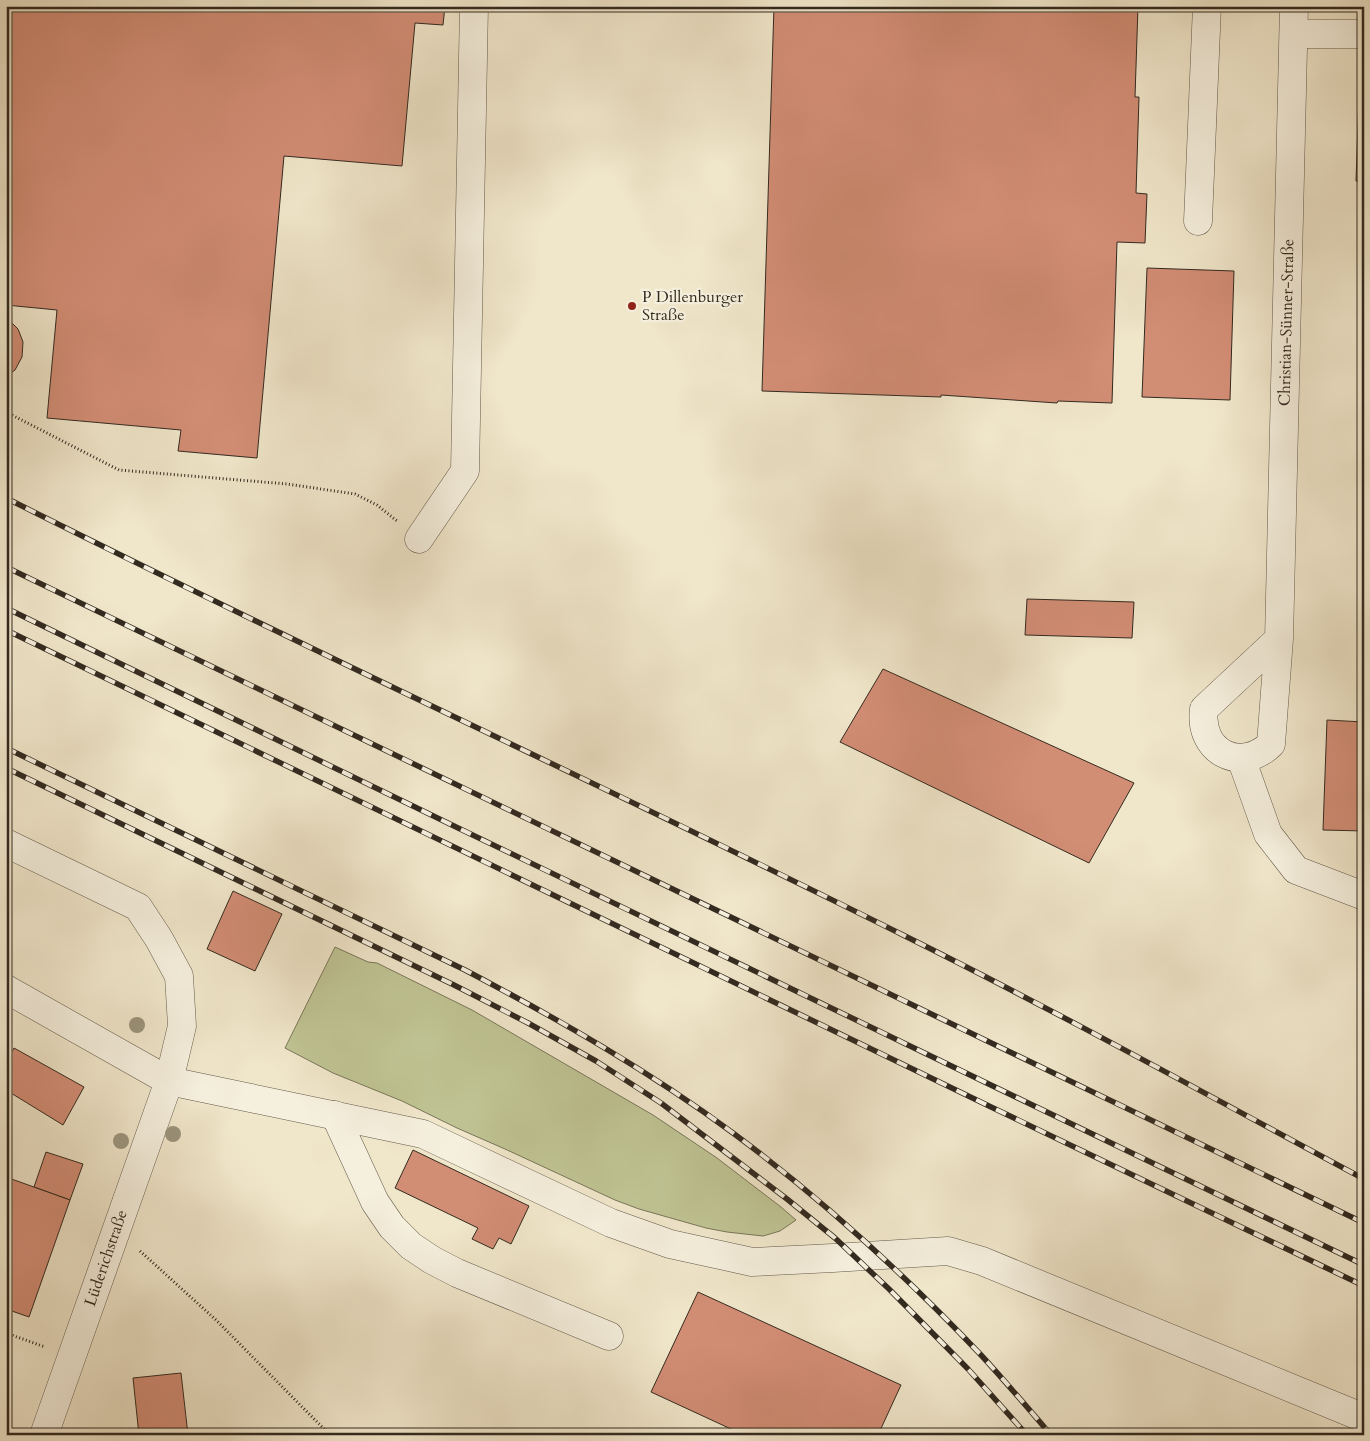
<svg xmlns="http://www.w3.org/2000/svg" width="1370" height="1441" viewBox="0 0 1370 1441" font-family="Cardo,serif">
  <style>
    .green { fill: #bfc393; stroke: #79765a }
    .building { fill: #d28d75; stroke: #332a20 }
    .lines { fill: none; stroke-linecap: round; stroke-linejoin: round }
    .minor-casing { stroke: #62594a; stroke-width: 29 }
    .path { stroke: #332a20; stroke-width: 3; stroke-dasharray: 1 2.5; stroke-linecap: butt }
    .minor { stroke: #f5efdd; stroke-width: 28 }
    .rail-casing { stroke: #332a20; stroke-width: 5.5 }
    .rail { stroke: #f5efdd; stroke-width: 4; stroke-dasharray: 11; stroke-linecap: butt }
    .tree { fill: #9b947c }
    .poi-dot { fill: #8f2418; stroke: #f5efdd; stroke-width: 2 }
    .labels { text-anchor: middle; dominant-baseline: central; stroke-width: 4.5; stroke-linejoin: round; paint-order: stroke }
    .poi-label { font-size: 16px; fill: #332a20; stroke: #f5efdd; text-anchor: start }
    .street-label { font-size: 16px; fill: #332a20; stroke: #f5efdd }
  </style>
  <rect width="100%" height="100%" fill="#f0e6ca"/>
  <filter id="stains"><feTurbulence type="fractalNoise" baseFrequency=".004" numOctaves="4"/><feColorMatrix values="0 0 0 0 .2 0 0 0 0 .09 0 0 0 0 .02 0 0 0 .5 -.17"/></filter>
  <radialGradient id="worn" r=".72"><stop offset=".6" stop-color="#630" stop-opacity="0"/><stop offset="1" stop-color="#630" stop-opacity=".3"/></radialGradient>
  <!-- green -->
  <polygon class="green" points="335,947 368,962 377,963 472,1010 653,1115 717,1158 781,1207 796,1220 780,1231 763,1236 727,1232 706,1228 639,1209 615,1200 505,1149 457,1128 402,1101 333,1073 285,1048"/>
  <!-- building -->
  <g class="building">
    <polygon points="6,6 445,6 443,25 415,23 402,166 284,156 257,458 178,451 181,430 47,418 57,310 6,305"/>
    <polygon points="774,6 1138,6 1135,97 1139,97 1136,193 1147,194 1145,243 1117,242 1112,403 1058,401 1057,403 941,395 941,397 762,391"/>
    <polygon points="1359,95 1364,96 1364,181 1356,181"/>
    <polygon points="1147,268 1234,271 1230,400 1142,397"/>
    <polygon points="6,317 18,329 23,342 22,357 15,370 6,377"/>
    <polygon points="1027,599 1134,602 1132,638 1025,635"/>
    <polygon points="883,669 1134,783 1089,863 840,742"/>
    <polygon points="1327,720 1364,722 1364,831 1323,830"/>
    <polygon points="233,891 282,914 255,971 207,949"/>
    <polygon points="14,1048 84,1087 63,1125 6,1090 6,1063"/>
    <polygon points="413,1150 529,1206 511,1244 499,1238 493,1249 472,1239 478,1228 395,1188"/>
    <polygon points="46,1152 83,1164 70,1200 34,1187"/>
    <polygon points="6,1177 70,1200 29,1317 6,1309"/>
    <polygon points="698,1292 901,1385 878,1435 744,1435 651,1392"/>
    <polygon points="181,1373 188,1435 139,1435 133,1378"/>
  </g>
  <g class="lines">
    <!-- minor casing -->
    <g class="minor-casing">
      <g id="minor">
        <polyline points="1294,34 1364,34"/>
        <polyline points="1198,221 1207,6"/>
        <polyline points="419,539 465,471 474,6"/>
        <path id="s1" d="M1279,639L1204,709C1198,751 1240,774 1271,744L1279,639L1294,6"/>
        <polyline points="1241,758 1268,834 1296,870 1364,896"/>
        <polyline points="6,843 138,907 159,939 179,976 182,1026 169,1081 44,1435"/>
        <polyline points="6,989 169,1081 423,1134 611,1223 670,1244 752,1262 833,1258 948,1251 982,1261 1364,1418"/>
        <polyline points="335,1115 375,1202 392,1227 411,1246 432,1260 457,1273 609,1336"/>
      </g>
    </g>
    <!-- path -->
    <g class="path">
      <polyline points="6,412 119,470 287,484 355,494 377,505 397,521"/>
      <polyline points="140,1251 216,1320 330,1435"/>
      <polyline points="6,1333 45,1347"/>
    </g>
    <!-- minor -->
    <use href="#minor" class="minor"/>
    <!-- rail casing -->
    <g class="rail-casing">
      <g id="rail">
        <path d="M6,498C304,648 607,787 905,936C1060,1013 1211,1097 1364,1179"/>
        <polyline points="6,567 1364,1223"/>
        <polyline points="6,608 454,826 1364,1265"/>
        <polyline points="6,630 989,1106 1364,1286"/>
        <path d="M6,748L465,970C558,1019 649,1071 733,1133C822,1199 905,1275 981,1355C1005,1381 1028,1408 1051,1435"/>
        <polyline points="6,768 454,985 528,1023 596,1061 661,1103 787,1199 835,1238 889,1289 968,1369 1027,1435"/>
      </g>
    </g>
    <!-- rail -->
    <use href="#rail" class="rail"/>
  </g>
  <!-- trees -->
  <g class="tree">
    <circle cx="137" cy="1025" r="8"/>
    <circle cx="173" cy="1134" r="8"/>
    <circle cx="121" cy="1141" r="8"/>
  </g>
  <!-- markers -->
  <circle class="poi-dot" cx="632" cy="306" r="5"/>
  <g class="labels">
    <!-- poi labels -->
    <g class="poi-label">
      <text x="642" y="297">P Dillenburger<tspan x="642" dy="18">Straße</tspan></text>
    </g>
    <!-- street labels -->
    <g class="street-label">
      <text stroke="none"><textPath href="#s1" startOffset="628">Christian-Sünner-Straße</textPath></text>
      <text transform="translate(106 1258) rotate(-71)">Lüderichstraße</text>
    </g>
  </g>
  <!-- margin -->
  <rect width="1370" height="1441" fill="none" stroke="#f0e6ca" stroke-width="25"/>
  <rect x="8" y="8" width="1355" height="1426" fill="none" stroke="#332a20" stroke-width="2.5"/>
  <rect x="12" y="12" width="1345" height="1416" fill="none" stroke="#332a20"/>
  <rect width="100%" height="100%" filter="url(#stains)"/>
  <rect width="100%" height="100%" fill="url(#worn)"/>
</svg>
